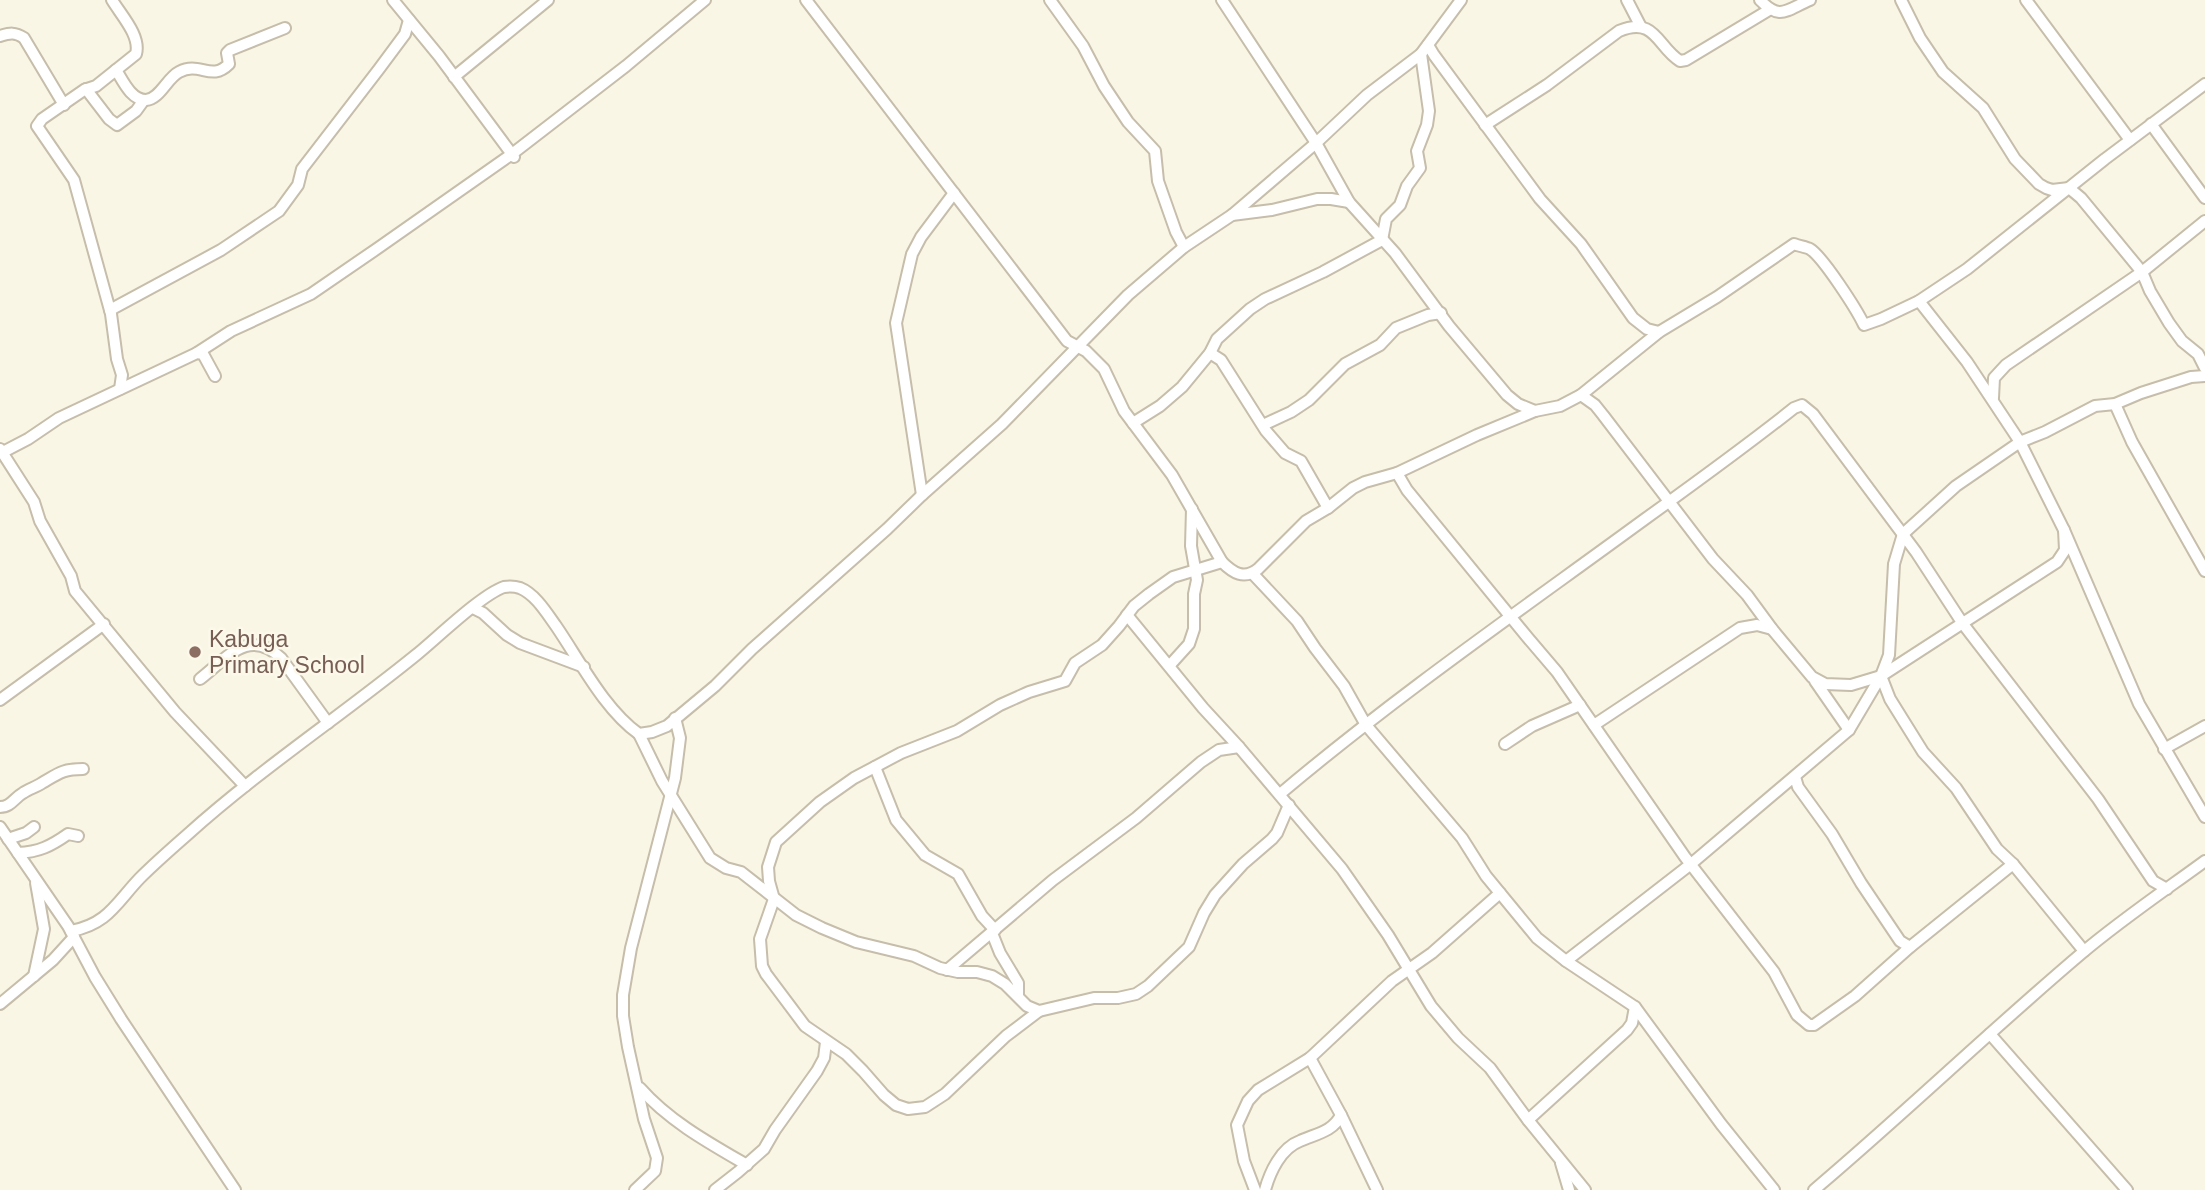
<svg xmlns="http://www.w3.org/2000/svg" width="2205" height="1190" viewBox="0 0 2205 1190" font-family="Arial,sans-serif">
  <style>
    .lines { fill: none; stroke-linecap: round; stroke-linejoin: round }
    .minor-casing { stroke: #c6bdab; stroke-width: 14 }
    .minor { stroke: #fff; stroke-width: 10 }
    .education-dot { fill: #8d6e63; stroke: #fcf9eb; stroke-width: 2.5 }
    .labels { text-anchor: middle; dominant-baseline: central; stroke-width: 5; stroke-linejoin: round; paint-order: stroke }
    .education-label { font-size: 23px; fill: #785e54; stroke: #fcf9eb; text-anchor: start }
  </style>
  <rect width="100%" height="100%" fill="#f9f6e5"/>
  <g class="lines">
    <!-- minor casing -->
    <g class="minor-casing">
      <g id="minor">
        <path d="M112,0C121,15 141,36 136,54L96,86L84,90L42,119L37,126L74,180L111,314L117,359L122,375L120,389"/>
        <polyline points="393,0 439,56 514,157"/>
        <path d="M806,0L1067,341L1086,351L1104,369L1124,411L1172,475L1222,562C1233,573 1244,580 1258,569L1306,521L1328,508L1353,488L1365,482L1397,473L1477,435L1535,411L1560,406L1581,395L1659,332L1717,297L1794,244C1799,246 1806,247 1810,249C1823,257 1857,310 1864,325L1881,319L1919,301L1967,269L2105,159L2205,84"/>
        <polyline points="1050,0 1083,46 1104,86 1128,122 1155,151 1158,181 1176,232 1184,247"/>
        <polyline points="1222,0 1316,143 1349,202 1395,253 1449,326 1507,395 1518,404 1535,411"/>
        <polyline points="1627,0 1641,27"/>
        <path d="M1760,0C1780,21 1786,10 1810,0"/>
        <polyline points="1901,0 1920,38 1943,72 1983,108 2015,159 2039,184 2046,188 2052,190 2069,188 2081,198 2142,272 2150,291 2169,323 2182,341 2198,354 2205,368"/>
        <polyline points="2026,0 2130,140"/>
        <path d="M0,36C10,33 15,32 24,38L64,105"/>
        <polyline points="1428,45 1434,55 1540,199 1581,244 1633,318 1647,329 1659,332"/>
        <path d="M116,70C123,81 131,100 146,100C160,99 167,78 179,72C200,61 211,82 229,64L227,53L230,50L285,28"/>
        <polyline points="454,77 548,0"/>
        <polyline points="86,89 109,119 117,125 136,111 144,100"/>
        <polyline points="2151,124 2205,198"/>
        <path d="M1485,125L1547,85L1619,31C1656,16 1657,47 1680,61L1686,60L1769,10"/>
        <polyline points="1232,215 1272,210 1317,199 1331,199 1349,202"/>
        <polyline points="1919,301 1967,362 2020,442 2064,530 2139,704 2205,817"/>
        <polyline points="110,310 221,250 279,211 298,185 302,169 379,69 405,34 409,20"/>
        <polyline points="197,353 231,331 311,294 378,248 512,154 626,66 705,0"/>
        <polyline points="1210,353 1221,360 1266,431 1285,453 1301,461 1328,508"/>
        <polyline points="1581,395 1595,405 1603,415 1713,559 1747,595 1772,629 1812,677 1825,684 1851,685 1881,676 2057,562 2065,550 2064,530"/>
        <polyline points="1993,398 1994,378 2006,365 2142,272 2205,221"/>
        <polyline points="2115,404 2132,442 2205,571"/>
        <polyline points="1133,423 1160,406 1182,387 1210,353 1217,339 1250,309 1265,299 1323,272 1382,240 1386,219 1400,205 1407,186 1420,168 1417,151 1427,125 1429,111 1421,54"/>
        <polyline points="1263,425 1291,412 1309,400 1345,364 1380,345 1396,328 1428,315 1441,313"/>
        <polyline points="0,449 34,502 40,521 71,576 75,591 175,712 245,786"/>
        <polyline points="3,452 28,439 59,418 197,353 203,354 215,376"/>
        <polyline points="1397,473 1407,490 1528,638 1557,672 1685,857 1774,972 1797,1015 1809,1025 1814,1025 1855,996 1910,947 2013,864"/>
        <polyline points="922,495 896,323 912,254 921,237 954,193"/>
        <polyline points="1253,574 1297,621 1315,648 1344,686 1366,725 1462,838 1486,876 1537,938 1566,961 1635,1007 1721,1124 1774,1190"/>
        <polyline points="473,608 483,613 507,635 520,643 584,667"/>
        <polyline points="1127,615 1203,708 1239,747 1342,869 1388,935 1431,1006 1458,1038 1490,1068 1528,1120 1585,1190"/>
        <polyline points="1170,665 1189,644 1194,629 1194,594 1197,580 1191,546 1192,509"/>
        <polyline points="1881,676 1890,699 1923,752 1956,788 1997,849 2013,864 2084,951"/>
        <path d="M200,679C227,658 249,627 281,658L328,723"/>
        <polyline points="1815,681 1849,730"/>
        <polyline points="0,700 104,624"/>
        <polyline points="1594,725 1740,628 1757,625 1772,629"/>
        <polyline points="639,734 662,781 710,858 726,868 741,872 796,915 822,928 856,942 914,956 940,968 958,972 977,972 992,976 1005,984 1027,1006 1039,1011 1094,998 1118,998 1136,994 1148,986 1189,947 1204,913 1215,895 1243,864 1272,839 1277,833 1289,805"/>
        <polyline points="1505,744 1532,726 1580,705"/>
        <polyline points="2164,749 2205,726"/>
        <polyline points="875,767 896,820 925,855 958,874 982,916 995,930"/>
        <polyline points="1795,777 1798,787 1832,834 1861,883 1900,941 1910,947"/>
        <path d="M1280,794C1396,696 1522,609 1645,519C1695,483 1745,447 1794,408L1802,405L1813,414L1916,552L1963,624L2098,799L2153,881L2167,889"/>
        <path d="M0,807C11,807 14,798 23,793C29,789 36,787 42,783C59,773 63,769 83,769"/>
        <polyline points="0,827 68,926 95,977 121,1019 235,1190"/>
        <polyline points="8,839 26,833 34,827"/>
        <path d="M18,853C39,852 51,846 68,834L78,836"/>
        <path d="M71,931C108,924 116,903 140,878C155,863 171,849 187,835C259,770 341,716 416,655C437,638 481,595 504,587C510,586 514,586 520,588C535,594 546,612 556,626C580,661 604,709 639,734L652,732L667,726L715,686L752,649L887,529L922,495L1002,424L1128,295L1184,247L1232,215L1316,143L1367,95L1421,54L1461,0"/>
        <polyline points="992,933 1000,953 1018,983 1018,996"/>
        <polyline points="1566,961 1691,864 1849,730 1881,676 1889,655 1894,564 1903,534 1956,486 2020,442 2045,432 2095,406 2115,404 2141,393 2191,377 2205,376"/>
        <polyline points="947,970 1053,880 1136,818 1201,762 1219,750 1239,747"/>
        <polyline points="34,976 44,929 36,883"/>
        <polyline points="0,1004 53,960 74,937"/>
        <polyline points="1039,1011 1006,1036 945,1094 925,1107 908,1109 896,1105 884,1095 863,1071 846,1054 805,1026 766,974 762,966 760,939 774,899 769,881 768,867 776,842 820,802 854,778 901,753 957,731 1000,705 1029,692 1065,681 1075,663 1102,645 1119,626 1134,606 1149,594 1173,577 1222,562"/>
        <polyline points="1990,1034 2127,1190"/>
        <polyline points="1310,1058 1341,1115 1377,1190"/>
        <path d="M640,1088C669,1121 709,1143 747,1165"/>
        <polyline points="1528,1120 1627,1030 1632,1023 1635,1007"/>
        <polyline points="1561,1163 1569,1190"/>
        <polyline points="635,1190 655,1171 657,1158 644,1119 628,1047 623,1016 623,995 631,948 675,778 680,738 675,718"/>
        <polyline points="715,1190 738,1172 764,1149 775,1130 817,1071 824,1058 826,1042"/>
        <polyline points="1255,1190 1244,1161 1237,1125 1248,1101 1258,1090 1310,1058 1392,981 1432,953 1500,893"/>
        <path d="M1265,1190C1270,1172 1281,1148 1300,1141C1315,1134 1333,1132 1341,1115"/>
        <path d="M1814,1190C1905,1113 1991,1030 2082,953C2121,920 2164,891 2205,861"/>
      </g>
    </g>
    <!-- minor -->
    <use href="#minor" class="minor"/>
  </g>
  <!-- markers -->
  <circle class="education-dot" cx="195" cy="652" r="7"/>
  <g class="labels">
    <!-- education labels -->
    <g class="education-label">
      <text x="209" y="639">Kabuga<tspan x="209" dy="26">Primary School</tspan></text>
    </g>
  </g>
</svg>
